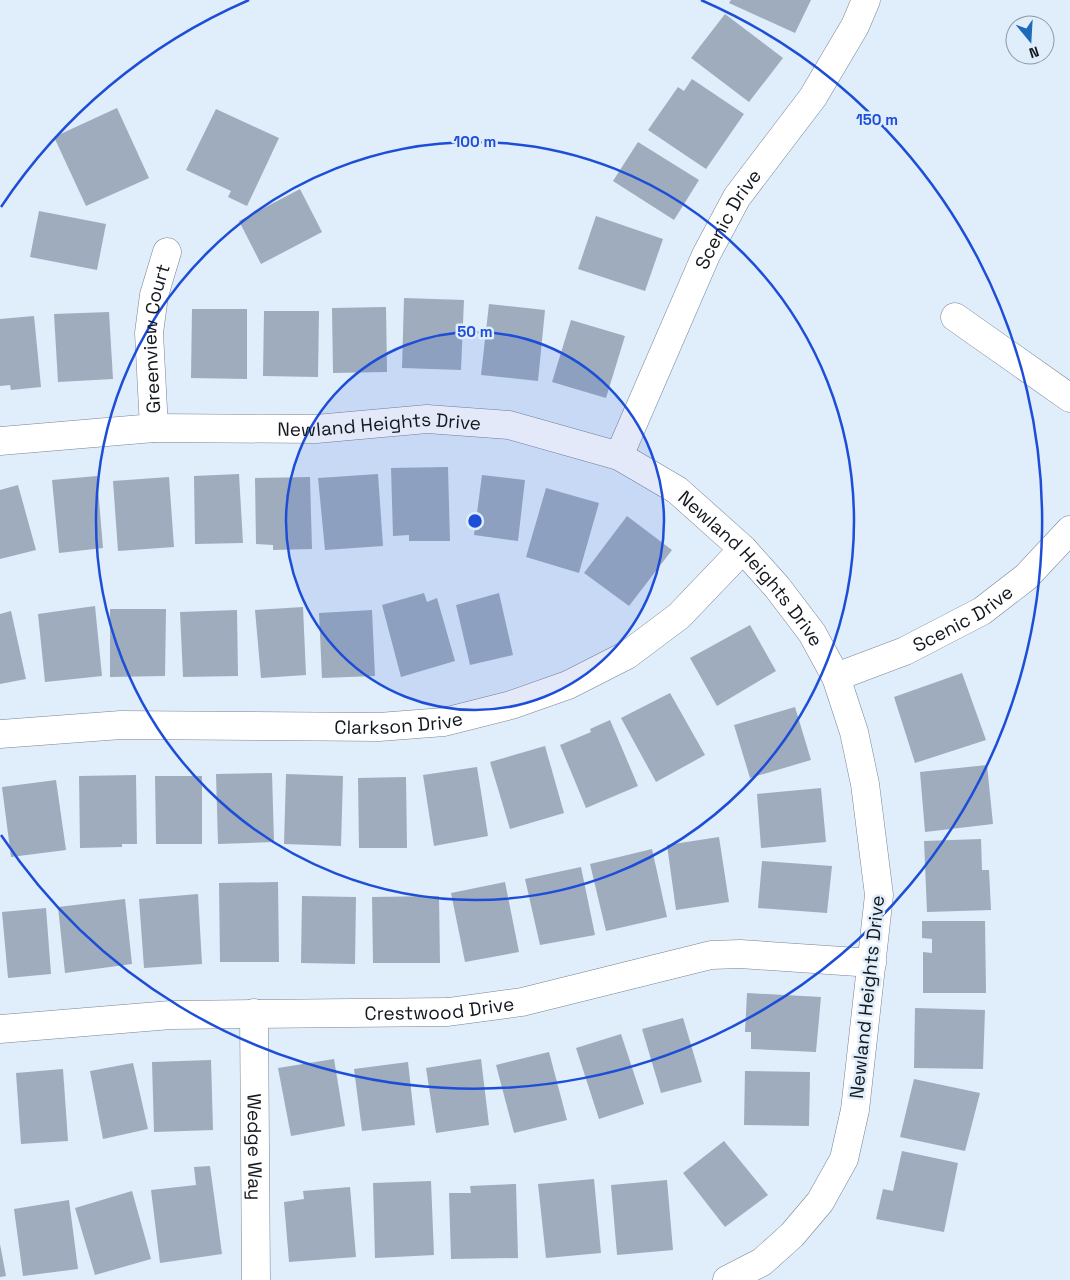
<svg xmlns="http://www.w3.org/2000/svg" width="1070" height="1280" viewBox="0 0 1070 1280" font-family="'Space Grotesk',sans-serif">
  <style>
    .building { fill: #9eacbe }
    .lines { fill: none; stroke-linecap: round; stroke-linejoin: round }
    .minor-casing { stroke: #768495; stroke-width: 29 }
    .minor { stroke: #fff; stroke-width: 28 }
    .ring { fill: none; stroke: #1d4ed8; stroke-width: 2.5 }
    .labels { text-anchor: middle; dominant-baseline: central; stroke-width: 5; stroke-linejoin: round; paint-order: stroke }
    .street-label { font-size: 19px; fill: #13181e; stroke: #e0edfb }
    .centre { fill: #1d4ed8; stroke: #e0edfb; stroke-width: 2.5 }
    .ring-label { font-size: 15px; text-anchor: middle; font-weight: bold; fill: #1d4ed8; stroke: #e0edfb; stroke-width: 5; stroke-linejoin: round; paint-order: stroke }
  </style>
  <rect width="100%" height="100%" fill="#e0edfb"/>
  <!-- building -->
  <g class="building">
    <polygon points="731,0 811,0 795,33 729,3"/>
    <polygon points="725,14 783,58 749,102 691,58"/>
    <polygon points="692,79 744,114 706,169 648,130 678,87 684,91"/>
    <polygon points="117,108 149,178 86,206 54,137"/>
    <polygon points="216,109 279,138 247,206 228,197 231,191 186,170"/>
    <polygon points="638,142 699,180 674,220 613,181"/>
    <polygon points="300,189 322,232 261,264 239,221"/>
    <polygon points="39,211 106,224 97,270 30,257"/>
    <polygon points="596,216 663,239 645,291 578,269"/>
    <polygon points="404,298 464,300 461,370 402,368"/>
    <polygon points="489,304 545,310 538,381 481,375"/>
    <polygon points="386,307 387,372 333,373 332,308"/>
    <polygon points="192,309 247,309 247,379 191,378"/>
    <polygon points="264,311 319,311 318,377 263,376"/>
    <polygon points="109,312 113,379 58,382 54,314"/>
    <polygon points="34,316 41,387 11,390 10,385 0,386 0,319"/>
    <polygon points="571,320 625,336 606,398 552,382"/>
    <polygon points="448,467 450,541 409,541 409,535 393,536 391,468"/>
    <polygon points="239,474 243,543 195,544 194,476"/>
    <polygon points="378,474 383,546 325,550 318,478"/>
    <polygon points="482,475 525,480 518,541 474,535"/>
    <polygon points="97,476 103,548 59,553 52,480"/>
    <polygon points="169,477 174,547 118,551 113,481"/>
    <polygon points="310,477 312,549 273,550 273,545 256,544 255,478"/>
    <polygon points="18,485 36,550 0,559 0,490"/>
    <polygon points="546,488 599,503 579,573 526,557"/>
    <polygon points="627,516 672,550 629,606 584,573"/>
    <polygon points="424,593 427,602 437,598 455,661 401,677 382,605"/>
    <polygon points="499,593 513,655 470,665 456,605"/>
    <polygon points="95,606 102,676 45,682 38,614"/>
    <polygon points="303,607 306,675 261,678 255,610"/>
    <polygon points="110,609 166,609 165,676 110,677"/>
    <polygon points="237,610 238,676 183,677 180,612"/>
    <polygon points="372,610 375,676 322,678 319,613"/>
    <polygon points="11,611 26,679 0,684 0,614"/>
    <polygon points="750,625 776,671 717,706 690,658"/>
    <polygon points="962,673 986,740 915,763 894,697"/>
    <polygon points="670,693 705,755 656,782 621,718"/>
    <polygon points="795,707 811,760 750,778 734,725"/>
    <polygon points="610,720 638,786 586,808 560,745 591,732 590,729"/>
    <polygon points="545,746 564,813 510,829 490,762"/>
    <polygon points="987,765 993,824 925,832 920,772"/>
    <polygon points="477,767 488,836 434,846 423,775"/>
    <polygon points="272,773 274,842 218,844 216,774"/>
    <polygon points="286,774 343,776 341,846 284,844"/>
    <polygon points="136,775 137,844 122,844 122,847 80,848 79,776"/>
    <polygon points="155,776 202,776 202,844 156,844"/>
    <polygon points="406,777 407,848 359,848 358,778"/>
    <polygon points="56,780 66,850 11,857 2,787"/>
    <polygon points="821,788 826,842 761,848 757,794"/>
    <polygon points="719,837 729,902 676,910 667,845"/>
    <polygon points="981,839 982,870 989,870 991,910 927,912 924,841"/>
    <polygon points="652,849 667,917 606,931 590,864"/>
    <polygon points="762,861 832,866 827,913 758,908"/>
    <polygon points="581,867 595,935 540,945 525,879"/>
    <polygon points="278,882 279,962 220,962 219,883"/>
    <polygon points="505,882 519,952 465,962 451,893"/>
    <polygon points="198,894 202,964 144,968 139,899"/>
    <polygon points="302,896 356,897 355,964 301,963"/>
    <polygon points="439,896 440,963 373,963 372,897"/>
    <polygon points="125,899 132,964 65,973 58,907"/>
    <polygon points="46,908 51,974 8,978 2,912"/>
    <polygon points="922,921 985,921 986,993 923,993 923,952 932,953 932,939 922,938"/>
    <polygon points="747,993 821,997 816,1052 751,1049 751,1032 745,1032"/>
    <polygon points="915,1008 985,1010 983,1069 914,1068"/>
    <polygon points="683,1018 702,1082 661,1093 642,1029"/>
    <polygon points="621,1034 644,1104 599,1119 576,1048"/>
    <polygon points="549,1052 567,1120 514,1133 496,1065"/>
    <polygon points="334,1059 345,1126 291,1136 278,1068"/>
    <polygon points="481,1059 489,1125 436,1133 426,1068"/>
    <polygon points="211,1060 213,1130 154,1132 152,1062"/>
    <polygon points="408,1062 415,1125 362,1131 354,1069"/>
    <polygon points="133,1063 148,1129 103,1139 90,1071"/>
    <polygon points="63,1069 68,1141 21,1144 16,1073"/>
    <polygon points="745,1071 810,1072 809,1126 744,1125"/>
    <polygon points="914,1079 980,1093 965,1151 900,1137"/>
    <polygon points="724,1141 768,1195 725,1227 683,1173"/>
    <polygon points="902,1151 958,1163 944,1232 876,1219 883,1189 893,1191"/>
    <polygon points="210,1166 222,1254 160,1263 151,1190 196,1185 194,1167"/>
    <polygon points="594,1179 601,1253 546,1258 538,1184"/>
    <polygon points="667,1180 673,1250 617,1255 611,1185"/>
    <polygon points="431,1181 434,1255 375,1258 373,1183"/>
    <polygon points="516,1184 518,1258 451,1259 449,1193 471,1193 470,1186"/>
    <polygon points="350,1187 356,1257 289,1262 284,1202 304,1199 303,1191"/>
    <polygon points="132,1191 151,1259 95,1275 75,1208"/>
    <polygon points="69,1200 78,1269 23,1276 14,1209"/>
    <polygon points="0,1244 6,1276 0,1277"/>
  </g>
  <g class="lines">
    <!-- minor casing -->
    <g class="minor-casing">
      <g id="minor">
        <polyline points="955,317 1070,398"/>
        <path id="s1" d="M154,428L149,333L154,295L167,252"/>
        <path id="s2" d="M0,441L154,428L316,429L427,419L509,425L619,456L677,490L743,549L777,587L812,633L836,677L854,732L865,784L879,895L855,1110L844,1159L820,1202L792,1235L762,1262L727,1280"/>
        <path id="s3" d="M619,456L706,255L737,197L813,97L855,26L866,0"/>
        <path id="s4" d="M836,677L905,651L982,611L1026,577L1070,530"/>
        <path id="s5" d="M0,734L121,725L379,727L444,722L511,705L568,685L627,655L679,616L743,549"/>
        <path id="s6" d="M254,1013L256,1280"/>
        <path id="s7" d="M0,1029L171,1015L448,1012L522,1002L711,955L740,954L872,963"/>
      </g>
    </g>
    <!-- minor -->
    <use href="#minor" class="minor"/>
  </g>
  <!-- distance rings -->
  <circle cx="475" cy="521" r="189" fill="#1d4ed8" fill-opacity=".12"/>
  <g class="ring">
    <circle cx="475" cy="521" r="189"/>
    <circle cx="475" cy="521" r="379"/>
    <path d="M1 207A568 568 0 0 1 249 0M701 0A568 568 0 1 1 1 835"/>
  </g>
  <g class="labels">
    <!-- street labels -->
    <g class="street-label">
      <text stroke="none"><textPath href="#s3" startOffset="261">Scenic Drive</textPath></text>
      <text stroke="none"><textPath href="#s1" startOffset="90">Greenview Court</textPath></text>
      <text stroke="none"><textPath href="#s2" startOffset="380">Newland Heights Drive</textPath></text>
      <text stroke="none"><textPath href="#s2" startOffset="800">Newland Heights Drive</textPath></text>
      <text stroke="none"><textPath href="#s4" startOffset="140">Scenic Drive</textPath></text>
      <text stroke="none"><textPath href="#s5" startOffset="399">Clarkson Drive</textPath></text>
      <text transform="translate(867 997) rotate(-84)">Newland Heights Drive</text>
      <text stroke="none"><textPath href="#s7" startOffset="440">Crestwood Drive</textPath></text>
      <text stroke="none"><textPath href="#s6" startOffset="134">Wedge Way</textPath></text>
    </g>
  </g>
  <circle cx="475" cy="521" r="8" class="centre"/>
  <g class="ring-label">
    <text x="877" y="125">150 m</text>
    <text x="475" y="147">100 m</text>
    <text x="475" y="337">50 m</text>
  </g>
  <!-- north arrow -->
  <g transform="translate(1030 40) rotate(162)"><circle r="24" fill="#e0edfb" stroke="#8e98a3"/>
  <path d="M0-4L9 19L0 12L-9 19Z" fill="#1d6ab9"/>
  <text y="-8" font-size="14" font-weight="bold" text-anchor="middle" fill="#13181e">N</text>
  </g>
</svg>
